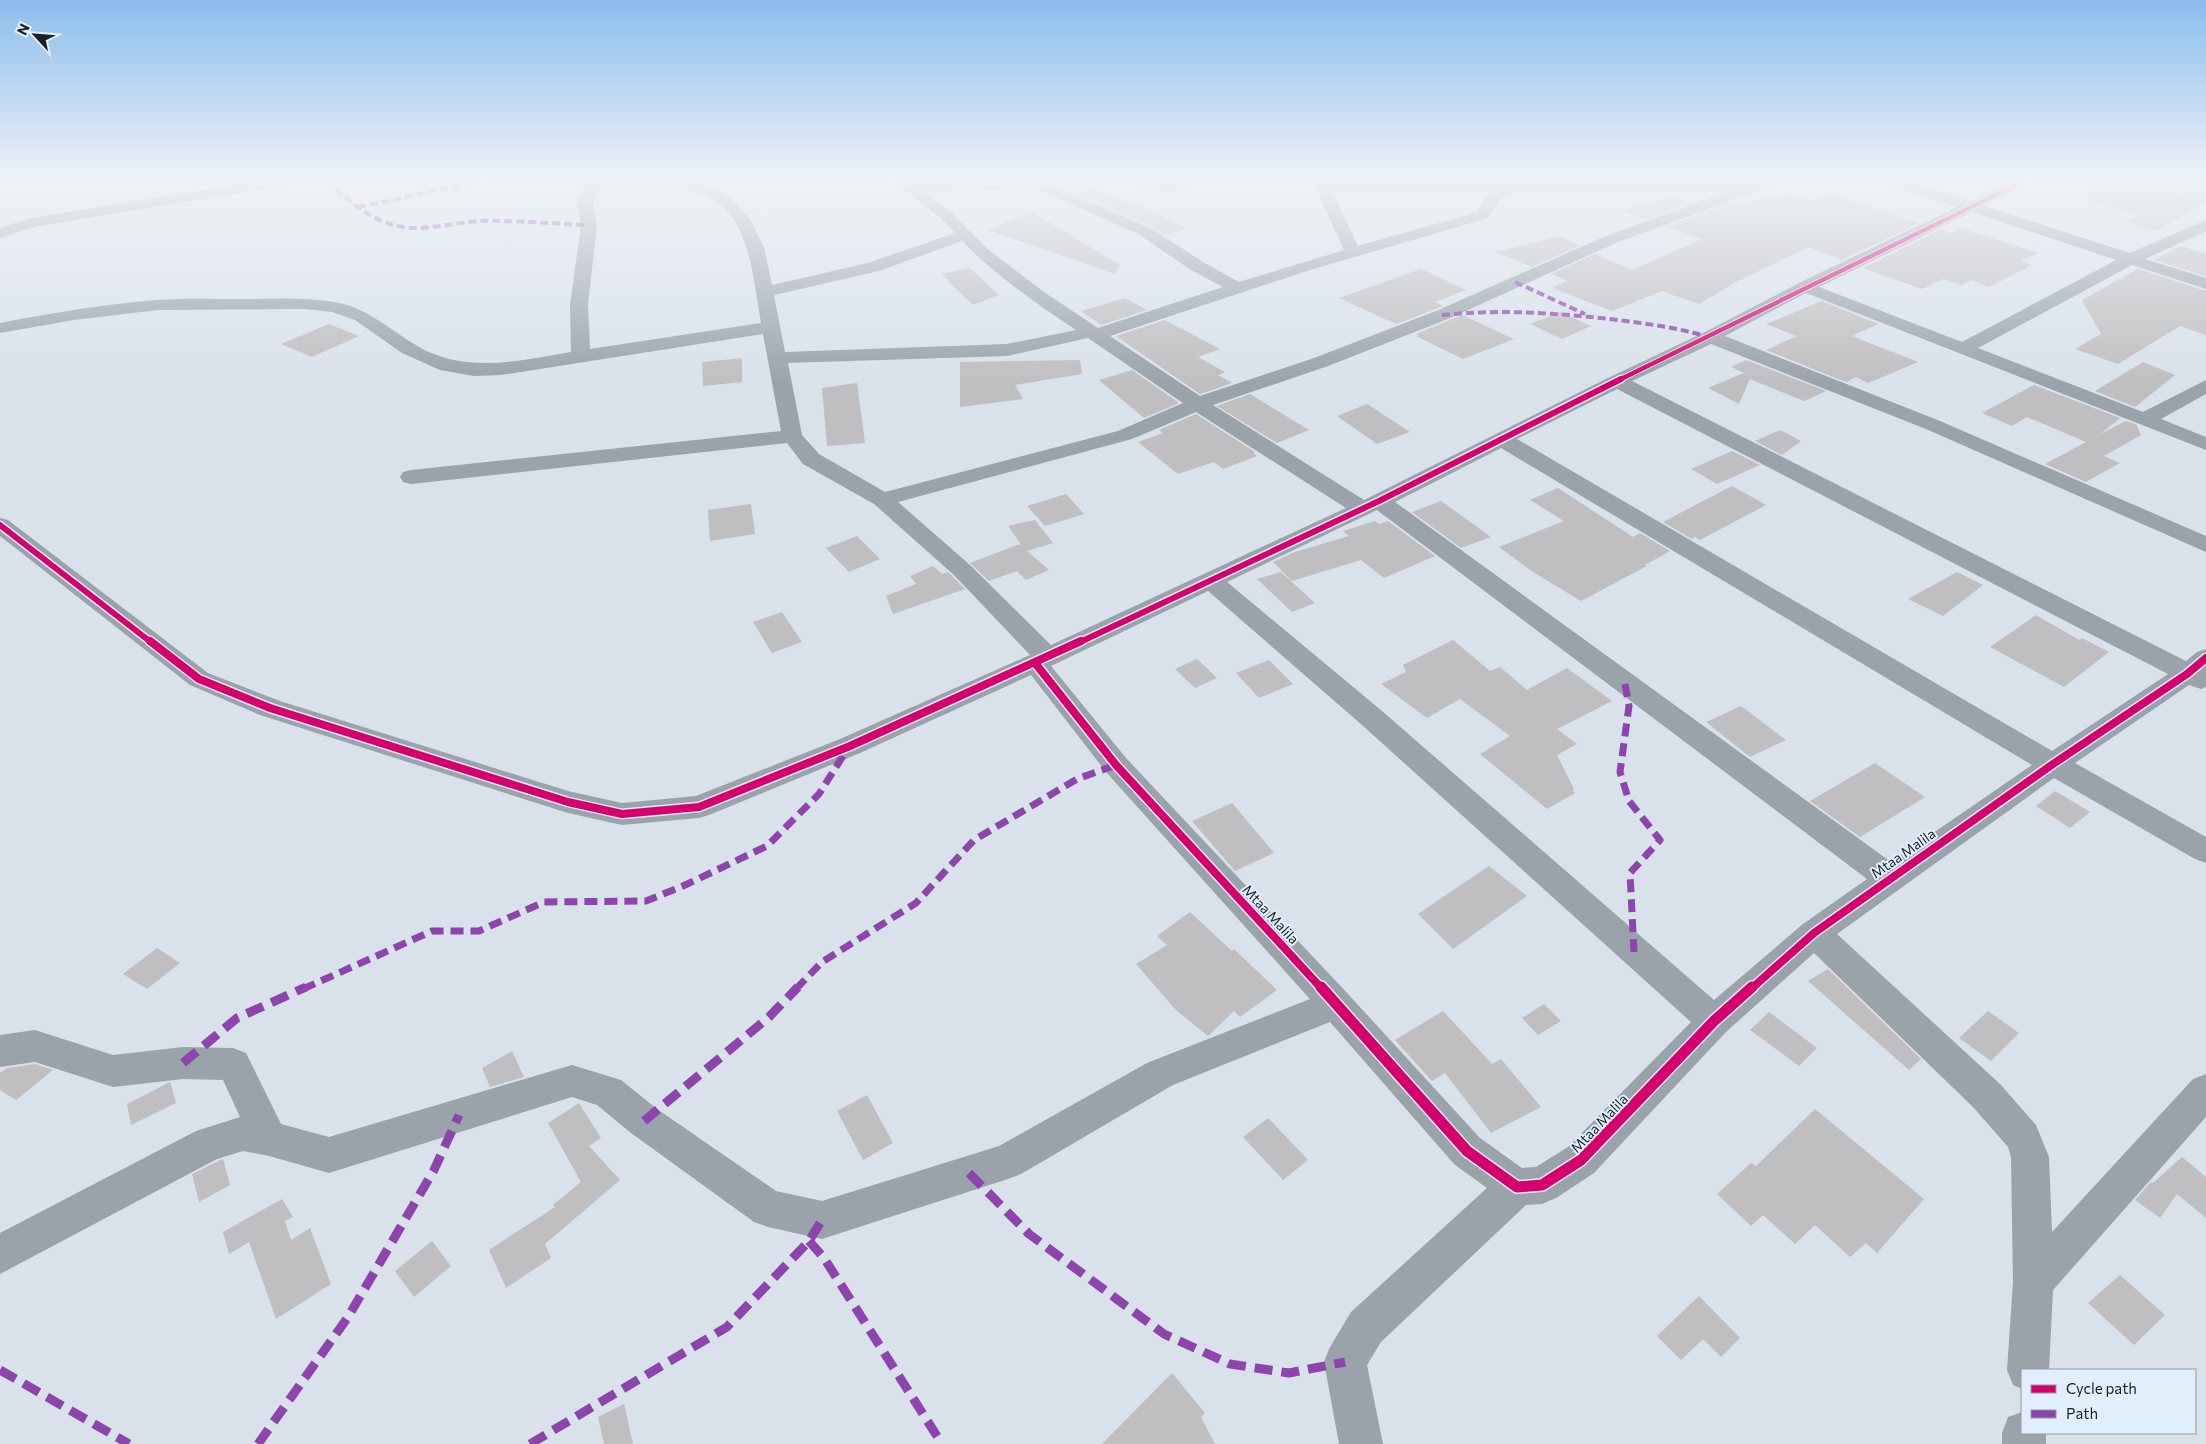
<svg xmlns="http://www.w3.org/2000/svg" width="2206" height="1444" viewBox="0 0 2206 1444" font-family="Commissioner,sans-serif">
  <style>
    .building { fill: #bfbec0 }
    .lines { fill: none; stroke-linecap: round; stroke-linejoin: round }
    .minor { fill: #9aa2aa; fill-rule: evenodd }
    .quiet-far2 { stroke: #8e44ad; stroke-width: 4; stroke-dasharray: 8 4; stroke-linecap: butt }
    .quiet-far1 { stroke: #8e44ad; stroke-width: 7; stroke-dasharray: 13 7; stroke-linecap: butt }
    .quiet { stroke: #8e44ad; stroke-width: 9; stroke-dasharray: 18 9; stroke-linecap: butt }
    .cycleway-far3-casing { stroke: #e1eefc; stroke-width: 6 }
    .cycleway-far2-casing { stroke: #e1eefc; stroke-width: 9 }
    .cycleway-far1-casing { stroke: #e1eefc; stroke-width: 11 }
    .cycleway-casing { stroke: #e1eefc; stroke-width: 14 }
    .cycleway-far3 { stroke: #d6006c; stroke-width: 4.5 }
    .cycleway-far2 { stroke: #d6006c; stroke-width: 6 }
    .cycleway-far1 { stroke: #d6006c; stroke-width: 8 }
    .cycleway { stroke: #d6006c; stroke-width: 11 }
    .labels { text-anchor: middle; dominant-baseline: central; stroke-width: 4; stroke-linejoin: round; paint-order: stroke }
    .street-label { font-size: 14px; fill: #1a2026; stroke: #e1eefc }
  </style>
  <rect width="100%" height="100%" fill="#d9e1ea"/>
  <!-- building -->
  <g class="building">
    <polygon points="1073,180 1156,213 1187,229 1164,235 1153,227 1068,190"/>
    <polygon points="2090,180 2197,180 2171,192 2179,194 2204,181 2206,203 2155,231 2125,222 2138,216 2089,201"/>
    <polygon points="1788,192 1812,200 1833,194 1920,223 1842,260 1809,247 1736,282 1699,304 1662,291 1612,311 1552,288 1567,281 1551,274 1595,254 1632,270 1702,239 1666,226 1734,202 1741,205 1761,197 1768,199"/>
    <polygon points="1669,196 1691,203 1646,219 1622,211"/>
    <polygon points="1034,213 1120,265 1115,274 988,230 1022,215"/>
    <polygon points="1961,228 2038,253 2021,261 2032,265 1989,287 1971,280 1961,285 1943,279 1922,289 1863,268 1941,229 1950,233"/>
    <polygon points="1561,236 1579,246 1532,267 1495,252"/>
    <polygon points="2181,246 2206,254 2206,276 2154,260"/>
    <polygon points="970,268 983,280 999,295 973,305 941,274"/>
    <polygon points="1421,269 1466,290 1435,302 1443,306 1396,324 1339,298"/>
    <polygon points="2138,269 2206,291 2206,335 2180,326 2118,364 2075,349 2101,334 2082,300"/>
    <polygon points="1125,298 1147,310 1101,325 1081,311"/>
    <polygon points="1822,301 1878,324 1852,336 1918,362 1868,383 1856,377 1846,382 1766,350 1797,336 1766,324"/>
    <polygon points="1560,312 1591,326 1562,339 1530,324"/>
    <polygon points="1462,315 1514,339 1463,359 1416,336 1419,335 1416,334"/>
    <polygon points="1165,320 1220,349 1198,357 1225,372 1218,375 1232,383 1200,394 1116,336"/>
    <polygon points="329,324 359,336 312,357 281,344"/>
    <polygon points="742,358 742,382 703,386 702,362"/>
    <polygon points="1080,360 1082,374 1015,385 1023,399 960,407 960,362"/>
    <polygon points="1746,360 1826,391 1804,401 1750,379 1739,404 1708,388 1744,373 1731,367"/>
    <polygon points="2143,362 2175,375 2135,407 2095,391"/>
    <polygon points="1132,370 1179,403 1144,418 1099,380"/>
    <polygon points="857,383 865,443 827,446 822,388"/>
    <polygon points="2034,385 2120,418 2100,434 2126,421 2136,424 2141,435 2104,456 2120,463 2086,482 2045,464 2086,442 2027,417 2012,426 1982,413"/>
    <polygon points="1250,394 1309,430 1277,443 1217,406"/>
    <polygon points="1367,404 1410,432 1377,444 1337,416"/>
    <polygon points="1196,414 1255,452 1253,453 1257,456 1223,469 1214,462 1178,474 1138,442 1163,433 1159,430"/>
    <polygon points="1780,430 1801,441 1782,455 1755,441"/>
    <polygon points="1732,451 1760,465 1717,484 1691,469"/>
    <polygon points="1732,486 1766,505 1700,540 1695,537 1692,539 1663,522"/>
    <polygon points="1558,488 1633,537 1640,533 1670,551 1645,565 1647,566 1581,601 1533,572 1499,547 1564,521 1530,500"/>
    <polygon points="1066,494 1084,514 1045,526 1027,506"/>
    <polygon points="1441,501 1491,537 1461,548 1412,512"/>
    <polygon points="751,504 755,534 710,541 708,510"/>
    <polygon points="1035,520 1053,543 1027,551 1049,570 1026,580 1017,571 989,581 970,563 1012,547 1020,544 1023,547 1008,526"/>
    <polygon points="1375,521 1379,524 1388,521 1435,556 1384,578 1361,560 1292,581 1273,562 1295,552 1349,536 1343,531"/>
    <polygon points="857,536 880,559 849,572 826,548"/>
    <polygon points="933,566 942,574 948,572 965,589 893,614 886,596 916,584 910,576"/>
    <polygon points="1281,572 1315,603 1292,612 1257,579"/>
    <polygon points="1957,572 1983,585 1943,616 1908,599"/>
    <polygon points="782,612 802,642 772,653 753,622"/>
    <polygon points="2036,615 2079,640 2082,638 2109,652 2064,687 1990,647"/>
    <polygon points="1453,640 1490,671 1500,667 1527,690 1567,668 1612,701 1557,729 1577,744 1557,755 1574,789 1572,790 1575,793 1547,809 1480,754 1510,736 1460,699 1427,718 1381,684 1406,672 1403,665"/>
    <polygon points="1197,659 1217,678 1195,688 1175,669"/>
    <polygon points="1269,660 1293,684 1259,698 1236,673"/>
    <polygon points="1741,706 1786,740 1750,757 1706,722"/>
    <polygon points="1875,763 1925,797 1860,837 1810,801"/>
    <polygon points="2055,791 2090,812 2070,828 2036,806"/>
    <polygon points="1232,803 1274,853 1235,871 1192,821"/>
    <polygon points="1489,866 1527,896 1453,949 1418,914"/>
    <polygon points="1190,912 1232,951 1234,949 1277,990 1240,1017 1234,1011 1208,1036 1176,1010 1136,964 1167,945 1157,936"/>
    <polygon points="157,948 180,963 147,989 123,974"/>
    <polygon points="1828,969 1921,1059 1909,1070 1808,981"/>
    <polygon points="1544,1004 1561,1021 1538,1035 1522,1018"/>
    <polygon points="1443,1011 1492,1064 1501,1059 1541,1107 1491,1133 1445,1073 1432,1081 1395,1040"/>
    <polygon points="1988,1011 2019,1033 1991,1061 1959,1038"/>
    <polygon points="1769,1012 1817,1048 1799,1066 1750,1030"/>
    <polygon points="512,1051 524,1077 490,1087 482,1068"/>
    <polygon points="35,1064 53,1070 16,1100 0,1090 0,1073 7,1068"/>
    <polygon points="170,1082 176,1103 131,1125 127,1104"/>
    <polygon points="867,1095 893,1143 863,1160 837,1111"/>
    <polygon points="579,1103 601,1138 589,1146 620,1180 545,1244 551,1258 506,1288 489,1250 555,1207 553,1205 581,1182 548,1123"/>
    <polygon points="1815,1109 1924,1199 1877,1253 1866,1243 1850,1257 1815,1225 1795,1244 1763,1215 1751,1226 1717,1194 1751,1163 1756,1166"/>
    <polygon points="1268,1118 1308,1160 1283,1180 1243,1137"/>
    <polygon points="2182,1157 2206,1177 2206,1218 2177,1194 2160,1218 2135,1200 2151,1182 2153,1183"/>
    <polygon points="223,1159 230,1185 199,1202 192,1174"/>
    <polygon points="282,1199 293,1217 285,1221 291,1240 310,1228 331,1284 276,1319 249,1242 229,1254 223,1232"/>
    <polygon points="432,1241 451,1266 414,1297 395,1271"/>
    <polygon points="2120,1275 2165,1315 2134,1345 2088,1303"/>
    <polygon points="1699,1296 1740,1338 1721,1357 1703,1339 1681,1360 1657,1336"/>
    <polygon points="1172,1373 1205,1413 1201,1417 1215,1444 1102,1444"/>
    <polygon points="624,1404 633,1444 604,1444 598,1417"/>
  </g>
  <g class="lines">
    <!-- minor -->
    <g class="minor">
      <polygon points="263,180 300,180 293,184 34,227 0,238 0,228 31,218"/>
      <path d="M590,180H693L714,188L732,199L751,221L764,247L772,285L868,263L955,233L941,218L891,180H908L912,183L1041,180L1152,229L1203,262L1239,282L1344,250L1312,180H1327L1328,183H1737L1744,186L1760,180H1782L1780,183L1618,242L1448,319L1328,366L1213,405L1364,500L1610,377L1703,333L1799,283L1957,207L1884,183L1882,180H1905L1970,201L2013,180H2033L1984,206L2130,253L2206,220V231L2145,259L2206,278V289L2132,265L1978,348L2143,412L2206,380V394L2161,419L2206,437V450L1806,293L1725,336L1940,421L2206,536V552L1926,429L1711,344L1632,381L2186,661L2197,652L2206,649V687L2201,689L2189,685L2075,763L2206,837V863L2195,859L2054,778L1837,934L2000,1084L2036,1125L2049,1157L2052,1232L2193,1079L2206,1074V1117L2053,1290L2049,1370H2022V1389L2013,1385L2007,1370L2013,1282L2011,1157L2008,1147L1974,1108L1814,953L1726,1032L1594,1173L1556,1198L1542,1204L1526,1205L1381,1342L1367,1365L1383,1444H1339L1324,1362L1330,1347L1351,1312L1487,1188L1454,1164L1330,1022L1173,1085L1021,1174L1008,1179L822,1239L768,1227L754,1222L631,1133L597,1105L572,1097L329,1173L269,1156L243,1151L217,1159L0,1274V1233L196,1131L240,1117L223,1080L183,1079L113,1087L35,1062L0,1067V1035L35,1030L113,1055L183,1047L233,1048L246,1053L281,1124L329,1137L572,1065L621,1080L657,1109L776,1191L822,1201L999,1146L1147,1063L1310,999L1106,772L1031,675L860,753L709,815L699,818L622,825L568,813L260,715L190,685L0,536V518L8,520L208,673L280,701L568,791L622,803L696,796L840,739L1030,655L954,575L874,504L803,464L787,443L411,484L403,482L400,477L403,472L411,470L781,431L763,334L501,375L474,376L440,370L402,353L355,320L332,312L306,309L158,310L74,320L0,333V323C52,313 104,304 157,300C186,298 215,299 244,299C274,299 305,297 334,302C366,307 388,328 414,344C463,375 517,361 571,352L570,305L581,225L577,203L585,186ZM1028,185L1140,235L1191,270L1223,287L1098,328L1044,292L990,251L951,212L924,192L1011,189ZM644,186C747,185 747,240 761,323L590,349L588,305L597,225L593,203L598,190ZM1332,191H1492L1489,193L1477,212L1358,246ZM1517,191H1729L1606,236L1436,311L1314,358L1200,396L1110,336L1307,271L1488,218L1500,199ZM1972,212L2116,260L1962,342L1819,287ZM962,241C996,276 1036,303 1076,330L1007,344L785,352L774,295L879,271ZM1088,338L1183,403L1118,431L885,492L819,454L802,435L788,363L1007,356ZM1617,389L2168,674L2052,751L1517,439ZM1196,412L1346,508L1051,645L970,565L898,502L1132,439ZM1501,448L2032,765L1891,862L1395,502ZM1377,510L1867,879L1803,924L1714,1000L1382,711L1227,582ZM1208,591L1362,725L1691,1022L1568,1147L1536,1167L1522,1168L1480,1138L1348,994L1126,758L1051,666Z"/>
      <polygon points="1130,180 1156,180 1171,184 1179,180 1199,180 1172,193 1132,183"/>
      <polygon points="2022,1412 2022,1433 2046,1433 2046,1444 2002,1444 2002,1433 2008,1417"/>
    </g>
    <!-- quiet-far2 -->
    <g class="quiet-far2">
      <path d="M328,180C352,206 383,230 420,228C441,227 461,222 481,221C517,220 553,224 589,225"/>
      <polyline points="358,207 487,180"/>
      <polyline points="1515,282 1585,314"/>
      <path d="M1442,315C1501,309 1559,313 1618,320C1649,324 1679,328 1709,337"/>
    </g>
    <!-- quiet-far1 -->
    <g class="quiet-far1">
      <polyline points="1625,684 1629,706 1620,772 1629,801 1660,840 1630,873 1634,952"/>
      <polyline points="303,989 432,931 479,931 544,902 646,901 683,886 767,846 819,794 848,748"/>
      <polyline points="796,989 822,962 916,903 974,840 1077,779 1116,765"/>
    </g>
    <!-- quiet -->
    <g class="quiet">
      <polyline points="183,1063 237,1018 306,987"/>
      <polyline points="644,1121 769,1017 798,987"/>
      <polyline points="969,1173 1029,1234 1164,1334 1230,1364 1289,1373 1345,1362"/>
      <polyline points="809,1241 824,1258 942,1444"/>
      <polyline points="0,1370 129,1444"/>
      <polyline points="258,1444 348,1317 434,1170 459,1115"/>
      <polyline points="530,1444 727,1327 809,1241 822,1220"/>
    </g>
    <!-- cycleway-far3 casing -->
    <g class="cycleway-far3-casing">
      <polyline id="cycleway-far3" points="1619,380 2026,180"/>
    </g>
    <!-- cycleway-far2 casing -->
    <g class="cycleway-far2-casing">
      <g id="cycleway-far2">
        <polyline points="0,525 152,643"/>
        <polyline points="1078,643 1379,501 1621,379"/>
      </g>
    </g>
    <!-- cycleway-far1 casing -->
    <g class="cycleway-far1-casing">
      <g id="cycleway-far1">
        <polyline points="150,641 199,679 270,708 568,802 622,814 699,807 850,746 1081,641"/>
        <polyline points="1035,663 1116,765 1322,989"/>
        <polyline points="1751,989 1814,933 2053,764 2187,674 2206,658"/>
      </g>
    </g>
    <!-- cycleway casing -->
    <g class="cycleway-casing">
      <polyline id="cycleway" points="1321,987 1467,1151 1517,1187 1542,1185 1581,1160 1714,1021 1752,987"/>
    </g>
    <!-- cycleway-far3 -->
    <use href="#cycleway-far3" class="cycleway-far3"/>
    <!-- cycleway-far2 -->
    <use href="#cycleway-far2" class="cycleway-far2"/>
    <!-- cycleway-far1 -->
    <use href="#cycleway-far1" class="cycleway-far1"/>
    <!-- cycleway -->
    <use href="#cycleway" class="cycleway"/>
  </g>
  <!-- sky -->
  <linearGradient id="sky" x2="0" y2="1"><stop stop-color="#8cbdec"/><stop offset="0.47" stop-color="#eef2f6"/><stop offset="1" stop-color="#eef2f6" stop-opacity="0"/></linearGradient>
  <rect width="2206" height="383" fill="url(#sky)"/>
  <g class="labels">
    <!-- street labels -->
    <g class="street-label">
      <text transform="translate(1903 853) rotate(-35)">Mtaa Malila</text>
      <text transform="translate(1271 914) rotate(47)">Mtaa Malila</text>
      <text transform="translate(1599 1123) rotate(-46)">Mtaa Malila</text>
    </g>
  </g>
  <!-- legend -->
  <rect x="2021" y="1369" width="175" height="65" fill="#e1eefc" stroke="#919ca6"/>
  <rect x="2031" y="1385" width="25" height="8" fill="#d6006c" stroke="#919ca6"/>
  <text x="2066" y="1394" font-size="15" fill="#1a2026">Cycle path</text>
  <rect x="2031" y="1410" width="25" height="8" fill="#8e44ad" stroke="#919ca6"/>
  <text x="2066" y="1419" font-size="15" fill="#1a2026">Path</text>
  <!-- north arrow -->
  <g transform="translate(35 35) rotate(296)" stroke="#e1eefc" stroke-width="4" paint-order="stroke">
  <path d="M0-4L9 19L0 12L-9 19Z" fill="#1a2026"/>
  <text y="-8" font-size="14" font-weight="bold" text-anchor="middle" fill="#1a2026">N</text>
  </g>
</svg>
